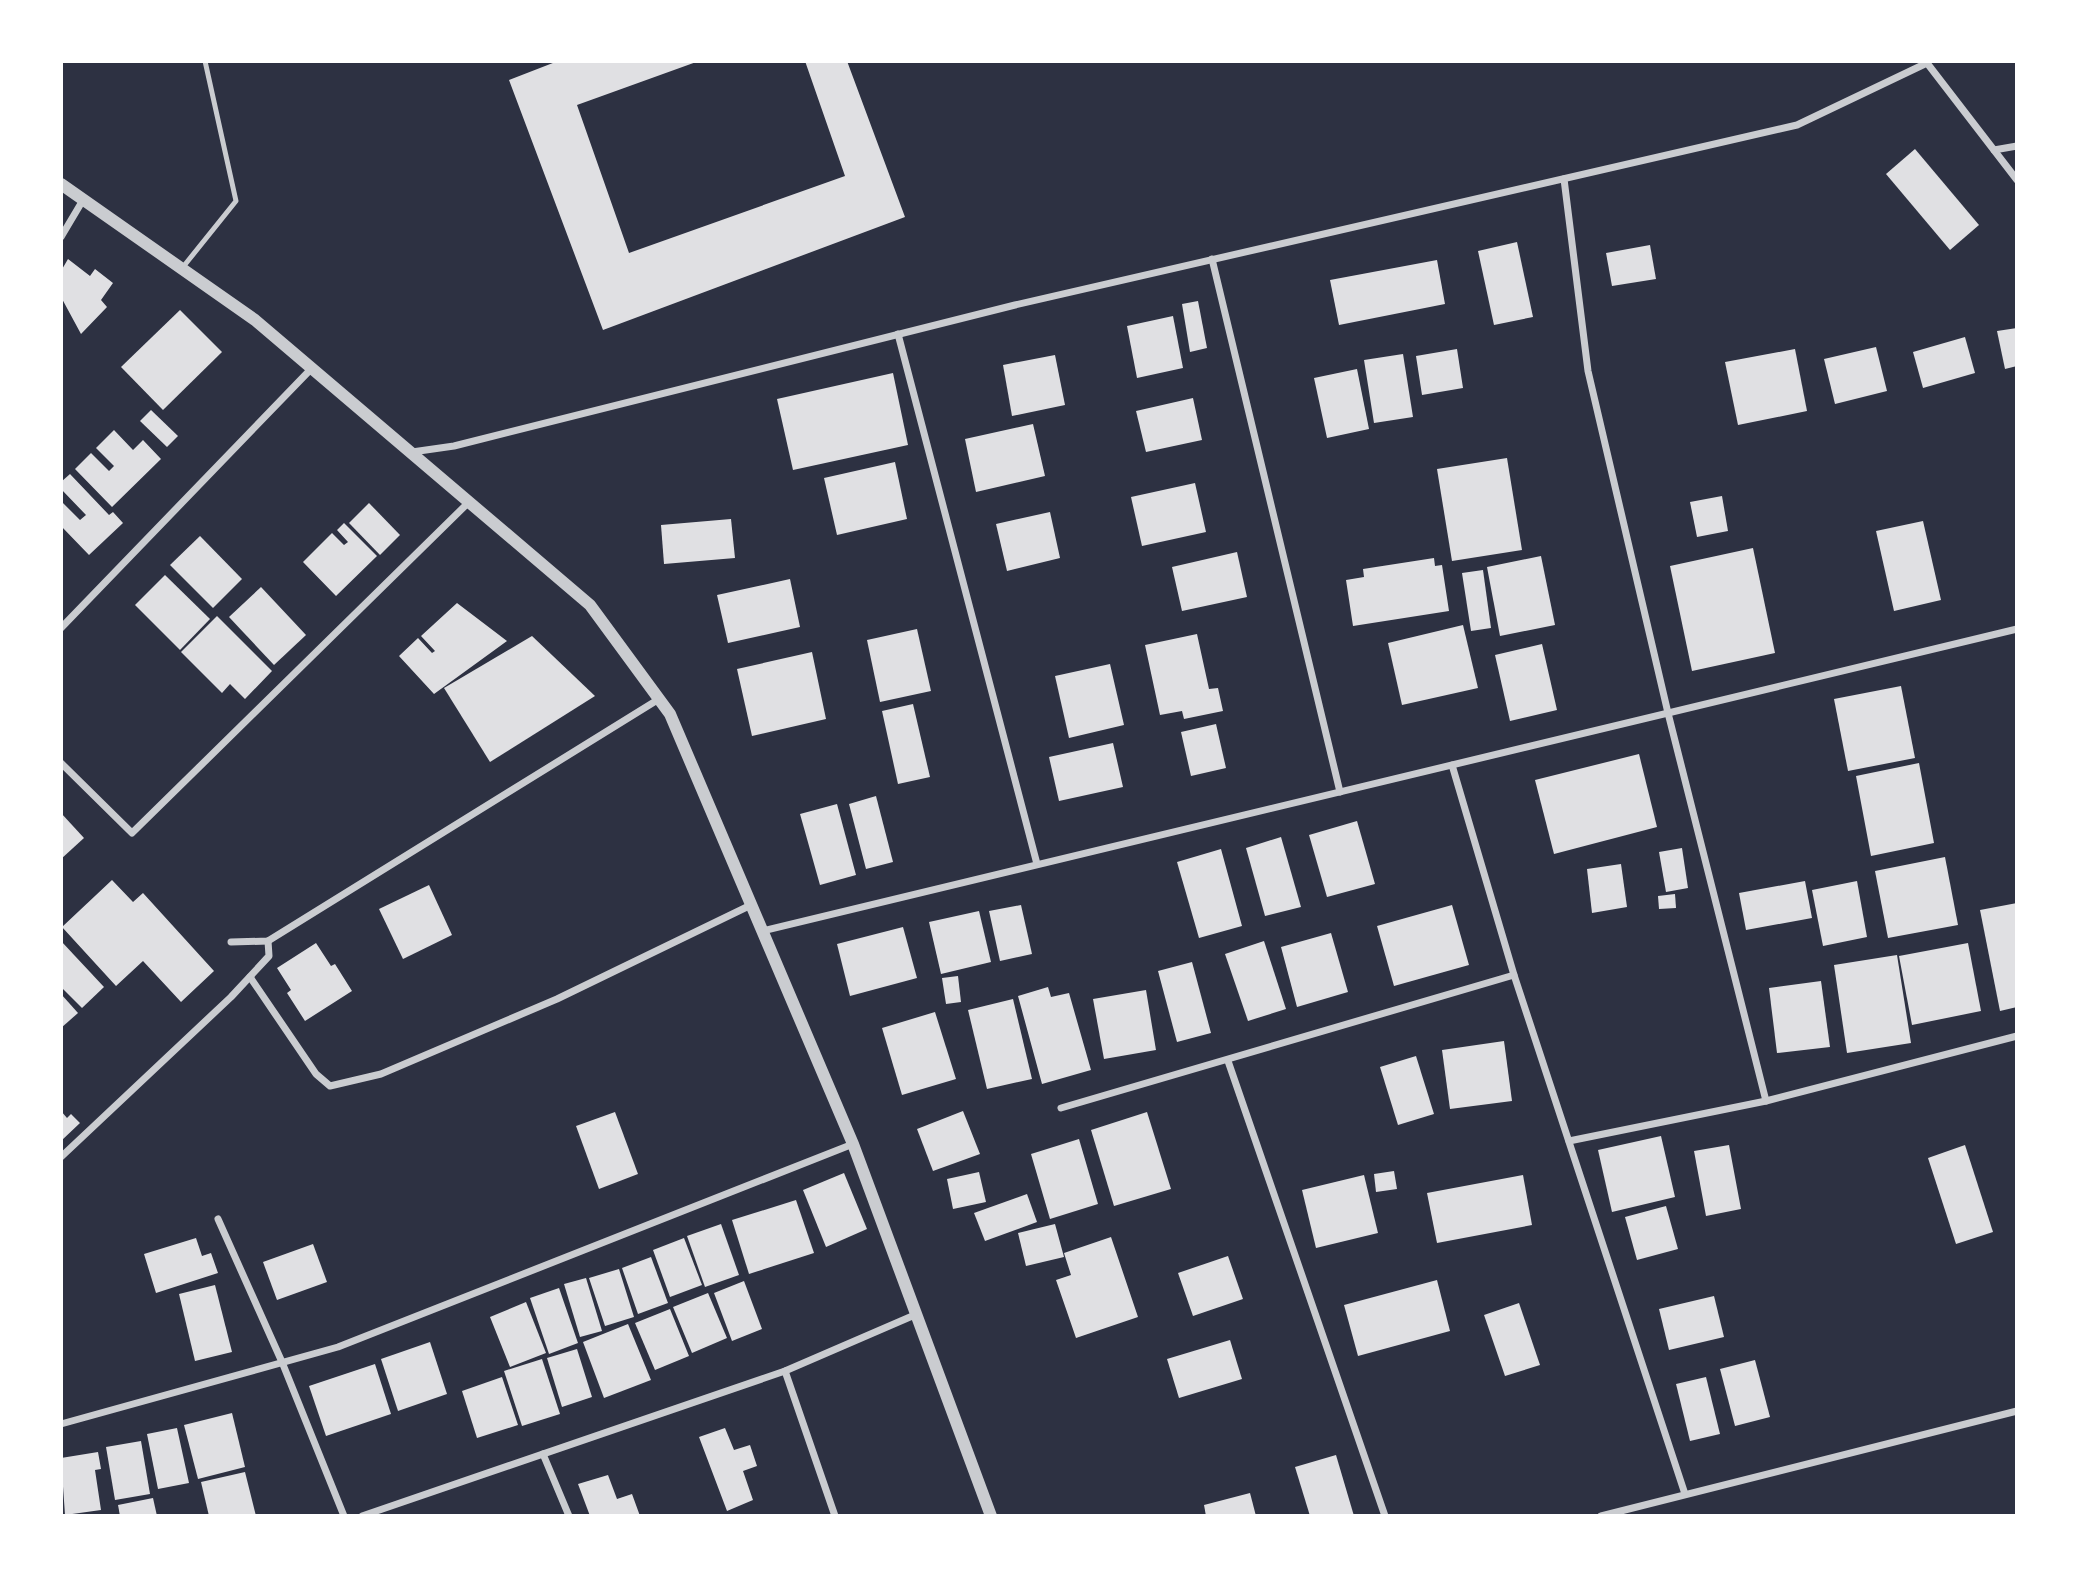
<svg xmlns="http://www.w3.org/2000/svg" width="2078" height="1577" viewBox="0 0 2078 1577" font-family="'Archivo Narrow',sans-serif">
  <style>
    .building { fill: #e0e0e3 }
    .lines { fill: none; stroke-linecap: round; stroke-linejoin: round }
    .service { stroke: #caccd0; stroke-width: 5 }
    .minor { stroke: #caccd0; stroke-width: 7 }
    .tertiary { stroke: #caccd0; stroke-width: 12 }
  </style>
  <rect width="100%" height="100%" fill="#2d3142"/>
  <!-- building -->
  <g class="building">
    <polygon points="558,61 699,61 577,105 629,253 845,176 805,61 847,61 905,217 603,330 509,80"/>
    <polygon points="1915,149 1979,225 1950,250 1886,174"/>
    <polygon points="1517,242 1533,317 1494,325 1478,251"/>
    <polygon points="1650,245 1656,279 1612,286 1606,253"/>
    <polygon points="68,259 90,276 95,269 113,283 101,300 107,307 81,334 61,297 61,271"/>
    <polygon points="1437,260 1445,304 1339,325 1330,280"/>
    <polygon points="1198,301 1207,348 1190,352 1182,304"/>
    <polygon points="180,310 222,352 163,410 121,367"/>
    <polygon points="1173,316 1183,368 1137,378 1127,326"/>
    <polygon points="2017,328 2017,366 2005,369 1997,331"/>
    <polygon points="1965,337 1975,373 1923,388 1913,352"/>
    <polygon points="1876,347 1887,391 1835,404 1824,359"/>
    <polygon points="1457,349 1463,388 1422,395 1416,356"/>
    <polygon points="1795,349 1807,411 1738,425 1725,362"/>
    <polygon points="1403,354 1413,417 1374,423 1364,360"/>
    <polygon points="1055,355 1065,405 1012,416 1003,365"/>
    <polygon points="1357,369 1369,429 1327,438 1314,378"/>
    <polygon points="893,373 908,445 793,470 777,399"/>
    <polygon points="1193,398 1202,440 1146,452 1136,411"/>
    <polygon points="151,410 178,436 167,447 140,421"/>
    <polygon points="1033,424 1045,476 976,492 965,439"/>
    <polygon points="114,430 133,450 143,440 161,459 112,507 75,469 91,453 109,471 114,466 96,448"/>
    <polygon points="1507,458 1522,550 1452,561 1437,469"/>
    <polygon points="895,462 907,519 837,535 824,478"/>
    <polygon points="70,474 109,515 113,512 123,523 89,555 61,526 61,501 80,520 86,515 61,489 61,482"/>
    <polygon points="1195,483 1206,532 1142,546 1131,497"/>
    <polygon points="1722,496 1728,531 1697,537 1690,502"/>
    <polygon points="369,503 400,535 380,555 349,523"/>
    <polygon points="1050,512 1060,558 1007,571 996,524"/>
    <polygon points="731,519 735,558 664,564 661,525"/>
    <polygon points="1923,521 1941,600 1894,611 1876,531"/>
    <polygon points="344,523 377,556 336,596 303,562 332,533 344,545 348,542 337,530"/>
    <polygon points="200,536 242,579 213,608 170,565"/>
    <polygon points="1753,548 1775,653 1692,671 1670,566"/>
    <polygon points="1237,552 1247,597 1182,611 1172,567"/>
    <polygon points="1541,556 1555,625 1500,636 1487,567"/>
    <polygon points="1434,558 1435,566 1442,565 1449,611 1353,626 1346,580 1364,577 1363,569"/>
    <polygon points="1483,570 1491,628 1471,631 1462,573"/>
    <polygon points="165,575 210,619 180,650 135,605"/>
    <polygon points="790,579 800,627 728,643 717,595"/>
    <polygon points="261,587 306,635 274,665 229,617"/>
    <polygon points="457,603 507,641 434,694 399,656 418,638 432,653 435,651 421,636"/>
    <polygon points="217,616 272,671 245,699 230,684 222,693 181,652"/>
    <polygon points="1463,625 1478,688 1402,705 1388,643"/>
    <polygon points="917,629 931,691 880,702 867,640"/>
    <polygon points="1197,634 1209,689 1218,688 1223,711 1184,719 1182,711 1160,715 1145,645"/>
    <polygon points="532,636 595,696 490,762 444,688"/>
    <polygon points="1542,644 1557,710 1510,721 1495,655"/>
    <polygon points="812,652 826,719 752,736 737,669"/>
    <polygon points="1110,664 1124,725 1069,738 1055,676"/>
    <polygon points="1901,686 1915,758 1848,771 1834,699"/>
    <polygon points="913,704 930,777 898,784 882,711"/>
    <polygon points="1216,724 1226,768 1191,776 1181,732"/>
    <polygon points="1113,743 1123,787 1059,801 1049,757"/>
    <polygon points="1639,754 1657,827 1554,854 1535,780"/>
    <polygon points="1919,763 1934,843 1871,856 1856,776"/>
    <polygon points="876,796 893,862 866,869 849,804"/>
    <polygon points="837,804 856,875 820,885 800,814"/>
    <polygon points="61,813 84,838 61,859"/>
    <polygon points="1357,821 1375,884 1327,897 1309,835"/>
    <polygon points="1281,837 1301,907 1265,916 1246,848"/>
    <polygon points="1682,848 1688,888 1666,892 1659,852"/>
    <polygon points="1221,849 1242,926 1199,938 1177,862"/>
    <polygon points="1945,857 1958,925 1888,938 1875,871"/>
    <polygon points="1621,864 1627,907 1592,913 1587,869"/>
    <polygon points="112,880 133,902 143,893 214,971 181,1002 143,961 116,986 62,927"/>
    <polygon points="1805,881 1812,918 1746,930 1739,893"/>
    <polygon points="1857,881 1867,937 1823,946 1812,890"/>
    <polygon points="429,885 452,935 403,959 379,909"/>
    <polygon points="1675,894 1676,908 1659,909 1658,896"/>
    <polygon points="2017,903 2017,1007 2000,1011 1980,910"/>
    <polygon points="1021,905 1032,954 1000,961 989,911"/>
    <polygon points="1452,905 1469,965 1394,986 1377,926"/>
    <polygon points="979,911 991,962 941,974 929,922"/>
    <polygon points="903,927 917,978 850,996 837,944"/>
    <polygon points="1331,933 1348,992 1297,1007 1281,947"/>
    <polygon points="61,941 104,987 82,1008 61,987"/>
    <polygon points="1264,941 1286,1009 1248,1021 1225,954"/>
    <polygon points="316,943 331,966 335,964 352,991 305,1021 287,993 291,990 277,968"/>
    <polygon points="1968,943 1981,1011 1912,1025 1899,956"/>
    <polygon points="1897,955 1911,1043 1847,1053 1834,965"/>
    <polygon points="1192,962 1211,1033 1177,1042 1158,971"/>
    <polygon points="958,976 961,1002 946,1004 942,978"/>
    <polygon points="1821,981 1830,1047 1777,1053 1769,988"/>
    <polygon points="1048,987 1051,997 1069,993 1091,1070 1042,1084 1018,996"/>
    <polygon points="1146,990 1156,1050 1104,1059 1093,999"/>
    <polygon points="61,994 78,1013 61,1028"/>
    <polygon points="1013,999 1032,1079 987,1089 968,1010"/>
    <polygon points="935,1012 956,1079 902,1095 882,1028"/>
    <polygon points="1504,1041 1512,1101 1450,1109 1442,1050"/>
    <polygon points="1416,1056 1434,1114 1398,1125 1380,1067"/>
    <polygon points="61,1111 67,1118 71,1114 80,1123 61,1141"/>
    <polygon points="963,1111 980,1154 933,1171 917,1129"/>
    <polygon points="615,1112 638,1174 599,1189 576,1126"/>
    <polygon points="1147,1112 1171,1189 1114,1206 1091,1130"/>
    <polygon points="1661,1136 1675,1197 1612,1212 1598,1150"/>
    <polygon points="1079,1139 1098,1204 1050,1219 1031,1154"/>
    <polygon points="1729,1145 1741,1209 1706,1216 1694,1151"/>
    <polygon points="1965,1145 1993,1232 1956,1244 1928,1158"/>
    <polygon points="1394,1171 1397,1189 1376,1192 1374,1174"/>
    <polygon points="979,1172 986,1202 953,1209 947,1179"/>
    <polygon points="844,1173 867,1229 826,1247 803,1190"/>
    <polygon points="1364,1175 1378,1233 1316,1248 1302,1190"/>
    <polygon points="1523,1175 1532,1225 1437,1243 1427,1193"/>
    <polygon points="1027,1194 1037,1222 985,1241 974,1213"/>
    <polygon points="796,1200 814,1253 749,1274 732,1220"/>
    <polygon points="1666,1206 1678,1249 1637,1260 1625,1217"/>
    <polygon points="721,1224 739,1275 705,1287 687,1236"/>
    <polygon points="1055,1224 1064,1257 1026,1266 1018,1233"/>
    <polygon points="1111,1237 1138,1317 1076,1338 1056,1280 1071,1275 1064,1253"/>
    <polygon points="196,1238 202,1256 211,1253 218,1273 156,1293 144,1254"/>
    <polygon points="684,1238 702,1285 670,1297 653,1250"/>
    <polygon points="313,1244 327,1282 277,1300 263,1262"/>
    <polygon points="1228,1256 1243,1299 1193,1316 1178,1273"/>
    <polygon points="651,1257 668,1303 638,1314 622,1268"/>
    <polygon points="619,1269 634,1317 605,1326 589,1278"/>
    <polygon points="586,1278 602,1331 580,1337 564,1284"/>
    <polygon points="1437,1280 1450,1331 1358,1356 1344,1305"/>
    <polygon points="744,1281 762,1329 732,1341 714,1293"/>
    <polygon points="215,1285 232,1352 195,1361 179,1294"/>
    <polygon points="559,1288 578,1343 549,1354 530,1298"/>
    <polygon points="708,1293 727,1338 692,1353 673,1307"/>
    <polygon points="1714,1296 1724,1337 1669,1350 1659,1309"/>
    <polygon points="526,1302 546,1353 510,1367 490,1317"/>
    <polygon points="1519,1303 1540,1365 1505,1376 1484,1315"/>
    <polygon points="670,1309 689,1356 655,1370 635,1323"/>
    <polygon points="628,1324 651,1380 604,1398 583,1342"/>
    <polygon points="1230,1340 1242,1379 1179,1398 1167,1359"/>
    <polygon points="430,1342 447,1394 398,1411 381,1359"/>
    <polygon points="577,1349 592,1397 562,1407 547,1358"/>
    <polygon points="542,1359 560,1414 522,1426 504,1371"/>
    <polygon points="1755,1360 1770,1417 1735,1426 1720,1369"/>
    <polygon points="375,1364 391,1414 326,1436 309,1386"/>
    <polygon points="502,1377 518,1425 477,1438 462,1391"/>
    <polygon points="1706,1377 1720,1434 1690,1441 1676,1384"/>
    <polygon points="232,1413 245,1467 198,1479 184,1425"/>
    <polygon points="177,1428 189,1483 158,1489 147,1434"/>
    <polygon points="725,1428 734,1450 750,1445 757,1466 743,1471 753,1500 727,1511 699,1437"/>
    <polygon points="141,1441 150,1494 115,1500 106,1447"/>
    <polygon points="98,1452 101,1469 95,1470 101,1510 65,1515 61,1458"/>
    <polygon points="1336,1455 1354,1516 1310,1516 1295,1467"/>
    <polygon points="245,1472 256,1516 209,1516 201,1482"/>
    <polygon points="608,1475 617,1499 632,1494 640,1516 590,1516 578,1484"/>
    <polygon points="1250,1493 1256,1516 1206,1516 1204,1505"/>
    <polygon points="153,1498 157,1516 120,1516 118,1505"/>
  </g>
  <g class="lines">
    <!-- service -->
    <polyline class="service" points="183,267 236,201 205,61"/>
    <!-- minor -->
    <g class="minor">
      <polyline points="1994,150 2017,146"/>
      <polyline points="1564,179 1588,371 1668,713 1766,1101"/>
      <polyline points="61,237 83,200"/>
      <polyline points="1212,259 1340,792"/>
      <polyline points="898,334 1037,864"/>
      <polyline points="412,452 454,446 1015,305 1797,125 1927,63 2017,180"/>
      <polyline points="61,628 312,368"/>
      <polyline points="61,763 132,833 469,502"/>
      <polyline points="1452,765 1514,975 1685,1494"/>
      <polyline points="762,931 2017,629"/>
      <polyline points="231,942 268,941 659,699"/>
      <polyline points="250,977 316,1074 330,1086 381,1074 557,999 751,905"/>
      <polyline points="1228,1061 1385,1516"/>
      <polyline points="1061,1108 1514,975"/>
      <polyline points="1569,1141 1766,1101 2017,1036"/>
      <polyline points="61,1157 231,997 269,956 268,941"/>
      <polyline points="218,1219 282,1362 344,1516"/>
      <polyline points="785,1371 835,1516"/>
      <polyline points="61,1424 338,1347 853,1144"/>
      <polyline points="543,1454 569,1516"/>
      <polyline points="362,1516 785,1371 917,1314"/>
      <polyline points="1601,1516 2017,1411"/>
    </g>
    <!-- tertiary -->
    <polyline class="tertiary" points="61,184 255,320 590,605 670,714 853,1144 991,1516"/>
  </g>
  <!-- border -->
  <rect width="2078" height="1577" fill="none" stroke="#ffffff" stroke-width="126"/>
</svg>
